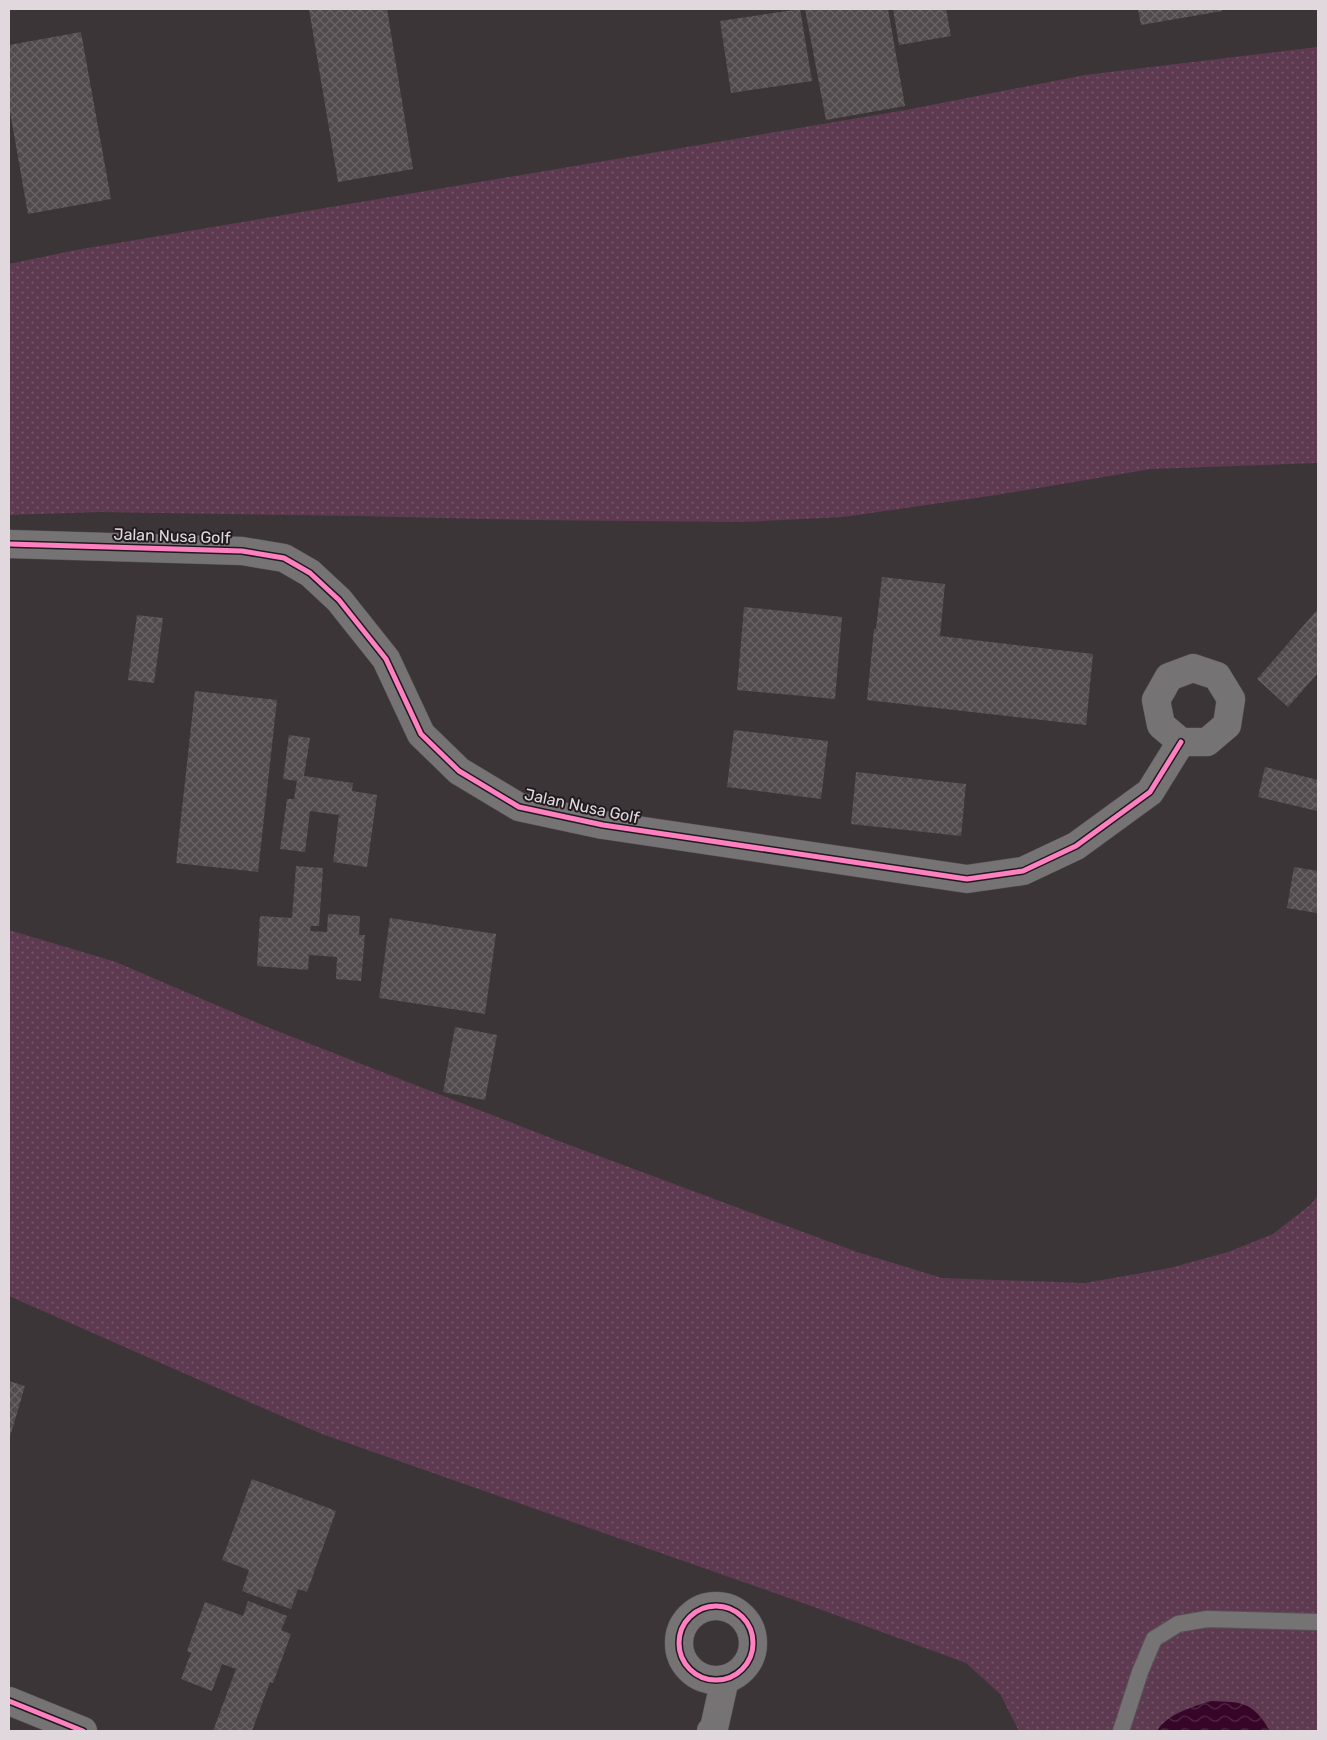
<svg xmlns="http://www.w3.org/2000/svg" width="1327" height="1740" viewBox="0 0 1327 1740" font-family="Rubik,sans-serif">
  <style>
    .grass { fill: url(#grass-dots) }
    .water { fill: url(#water-waves) }
    .building { fill: url(#building-cross-hatch) }
    .lines { fill: none; stroke-linecap: round; stroke-linejoin: round }
    .service-casing { stroke: #585356; stroke-width: 18 }
    .minor-casing { stroke: #585356; stroke-width: 29 }
    .service { stroke: #767374; stroke-width: 16 }
    .minor { stroke: #767374; stroke-width: 28 }
    .cycleway-casing { stroke: #211b1f; stroke-width: 8 }
    .cycleway { stroke: #ff80c0; stroke-width: 5 }
    .labels { text-anchor: middle; dominant-baseline: central; stroke-width: 4; stroke-linejoin: round; paint-order: stroke }
    .street-label { font-size: 16px; fill: #e0d8dc; stroke: #211b1f }
  </style>
  <defs>
    <pattern id="grass-dots" width="8" height="8" patternUnits="userSpaceOnUse" patternTransform="scale(1.25)"><rect width="8" height="8" fill="#5e3a50"/><path d="M2 2h.1M6 6h.1" fill="none" stroke="#755669" stroke-width="1.8" stroke-linecap="round"/></pattern>
    <pattern id="water-waves" width="16" height="10" patternUnits="userSpaceOnUse" patternTransform="scale(1.25)"><rect width="16" height="10" fill="#360528"/><path d="M0 5q4-4 8 0t8 0" fill="none" stroke="#532947"/></pattern>
    <pattern id="building-cross-hatch" width="8" height="8" patternUnits="userSpaceOnUse" patternTransform="scale(1.25)"><rect width="8" height="8" fill="#514b4e"/><path d="M0 0l8 8M0 8l8-8" fill="none" stroke="#6a6467"/></pattern>
  </defs>
  <rect width="100%" height="100%" fill="#3b3538"/>
  <!-- grass -->
  <g class="grass">
    <polygon points="1318,47 1318,463 1151,469 996,495 843,517 743,522 530,520 360,516 98,512 9,515 9,264 76,250 906,110 1085,75"/>
    <polygon points="9,930 116,962 267,1027 556,1140 857,1252 942,1278 1085,1283 1170,1268 1228,1252 1273,1234 1310,1205 1318,1196 1318,1731 1019,1731 1000,1694 966,1663 803,1603 322,1434 9,1296"/>
  </g>
  <!-- water -->
  <path class="water" d="M1211,1701C1243,1702 1253,1702 1270,1731H1157C1167,1714 1192,1707 1211,1701Z"/>
  <!-- building -->
  <g class="building">
    <polygon points="309,9 387,9 413,169 338,182"/>
    <polygon points="800,9 812,81 731,93 720,21"/>
    <polygon points="805,9 888,9 905,106 826,120"/>
    <polygon points="893,9 946,9 951,36 899,45"/>
    <polygon points="1138,9 1222,9 1222,11 1141,25"/>
    <polygon points="81,32 111,199 28,214 9,106 9,45"/>
    <polygon points="882,577 945,584 940,636 1093,654 1086,725 867,700 874,629 876,629"/>
    <polygon points="744,607 842,617 835,699 737,690"/>
    <polygon points="1318,609 1318,673 1288,707 1257,679"/>
    <polygon points="137,615 163,618 154,683 128,680"/>
    <polygon points="195,691 277,700 258,872 176,863"/>
    <polygon points="734,730 828,741 821,799 727,787"/>
    <polygon points="289,735 310,738 304,776 353,783 352,791 377,795 367,867 333,862 339,815 310,811 305,852 280,849 287,799 294,799 297,781 283,779"/>
    <polygon points="1265,767 1318,780 1318,804 1317,811 1258,797"/>
    <polygon points="856,772 966,784 961,836 851,824"/>
    <polygon points="296,866 323,868 319,926 311,926 310,931 327,932 328,914 360,916 359,935 365,935 361,981 336,979 337,957 309,955 308,970 257,966 260,916 292,918"/>
    <polygon points="1294,867 1318,871 1318,904 1317,913 1287,908"/>
    <polygon points="390,918 496,934 485,1014 379,998"/>
    <polygon points="455,1027 497,1035 485,1100 443,1092"/>
    <polygon points="9,1381 25,1386 9,1440"/>
    <polygon points="252,1479 336,1511 307,1592 298,1589 291,1609 242,1591 249,1570 222,1560"/>
    <polygon points="248,1601 287,1616 281,1630 291,1634 273,1683 270,1682 252,1731 213,1731 236,1669 222,1664 212,1691 181,1679 191,1653 187,1651 205,1602 243,1616"/>
  </g>
  <g class="lines">
    <!-- service casing -->
    <g class="service-casing">
      <polyline id="service" points="1121,1731 1140,1672 1154,1639 1178,1624 1207,1619 1318,1622"/>
    </g>
    <!-- minor casing -->
    <g class="minor-casing">
      <g id="minor">
        <polyline points="9,544 242,551 284,558 310,573 339,600 386,659 421,734 459,771 519,807 603,825 967,879 1023,871 1076,846 1150,792 1181,742"/>
        <polygon points="1193,668 1217,676 1231,699 1227,725 1207,742 1181,742 1161,725 1156,700 1169,677"/>
        <circle cx="716" cy="1643" r="37"/>
        <polyline points="9,1701 83,1731"/>
        <polyline points="711,1731 714,1728 725,1679"/>
      </g>
    </g>
    <!-- service -->
    <use href="#service" class="service"/>
    <!-- minor -->
    <use href="#minor" class="minor"/>
    <!-- cycleway casing -->
    <g class="cycleway-casing">
      <g id="cycleway">
        <polyline points="9,544 242,551 284,558 310,573 339,600 386,659 421,734 459,771 519,807 603,825 967,879 1023,871 1076,846 1150,792 1181,742"/>
        <circle cx="716" cy="1643" r="37"/>
        <polyline points="9,1701 83,1731"/>
      </g>
    </g>
    <!-- cycleway -->
    <use href="#cycleway" class="cycleway"/>
  </g>
  <g class="labels">
    <!-- street labels -->
    <g class="street-label">
      <text transform="translate(172 536) rotate(2)">Jalan Nusa Golf</text>
      <text transform="translate(582 806) rotate(12)">Jalan Nusa Golf</text>
    </g>
  </g>
  <!-- border -->
  <rect width="1327" height="1740" fill="none" stroke="#e0d8dc" stroke-width="20"/>
</svg>
